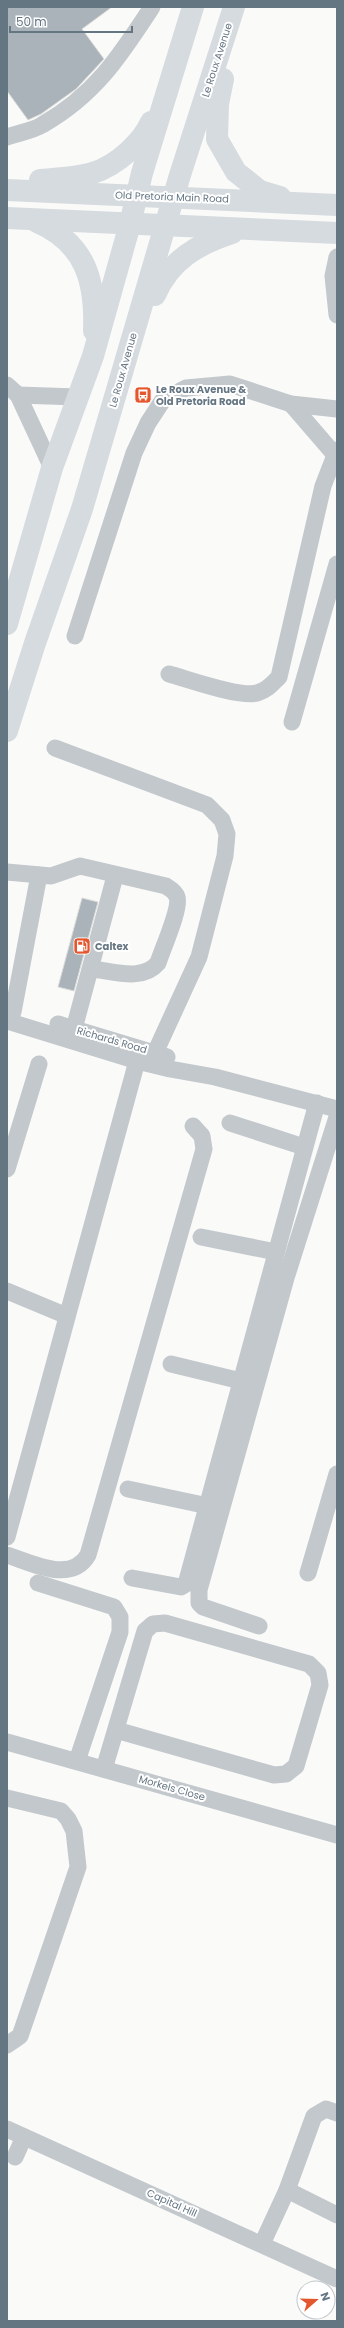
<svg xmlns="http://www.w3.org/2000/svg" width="344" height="2328" viewBox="0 0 344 2328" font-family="Poppins,sans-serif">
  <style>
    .building { fill: #aab3b9; stroke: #dcdcda }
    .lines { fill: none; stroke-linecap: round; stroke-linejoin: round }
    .minor { stroke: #c3c8cc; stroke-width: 17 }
    .major { stroke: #d6dbdf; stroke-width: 22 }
    .labels { text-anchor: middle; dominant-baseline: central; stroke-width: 4; stroke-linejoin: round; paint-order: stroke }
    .street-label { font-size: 10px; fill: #657683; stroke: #fff }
    .poi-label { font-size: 10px; font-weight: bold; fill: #657683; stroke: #fff; text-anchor: start }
  </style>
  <rect width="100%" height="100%" fill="#fafaf8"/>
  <!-- building -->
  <g class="building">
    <polygon points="7,7 112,7 82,29 104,59 76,89 41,114 28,120 7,91"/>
    <polygon points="82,898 98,902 74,991 58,987"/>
  </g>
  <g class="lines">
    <!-- minor -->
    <g class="minor">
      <path d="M7,137C18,133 32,131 42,125C95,95 120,56 152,7"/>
      <polyline points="337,257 333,276 337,315"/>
      <polyline points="7,385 18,395 52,468"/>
      <polyline points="18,395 78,397"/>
      <polyline points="291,404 335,455"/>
      <polyline points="75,636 134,453 148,423 163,400 186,388 230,384 291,404 337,409"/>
      <path d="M169,674C188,679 240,698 257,693C267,690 272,684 279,677L323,486L337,450"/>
      <polyline points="292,722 337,564"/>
      <polyline points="55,748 207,805 222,820 227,834 225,856 199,957 155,1053"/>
      <path d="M7,872L51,876L80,866L166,886C170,889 175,891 177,897C181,908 162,950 158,963C142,982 113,971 92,969"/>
      <polyline points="13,1012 39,875"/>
      <polyline points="7,1021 137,1061 170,1069 215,1077 337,1109"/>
      <polyline points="58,1024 167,1057"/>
      <polyline points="71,1040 115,876"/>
      <polyline points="230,1123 304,1147"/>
      <polyline points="7,1169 39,1064"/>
      <polyline points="201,1237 276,1252"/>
      <polyline points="7,1291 67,1316"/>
      <polyline points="171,1364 241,1381"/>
      <polyline points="128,1489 208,1506"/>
      <polyline points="7,1537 137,1061"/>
      <path d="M7,1555C32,1563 71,1584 88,1555L204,1149L202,1136L193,1126"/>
      <polyline points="308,1573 337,1474"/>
      <polyline points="132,1578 181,1587 186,1584 317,1103"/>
      <polyline points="38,1583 114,1607 120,1617 120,1632 77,1761"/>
      <polyline points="259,1626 203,1607 199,1603 199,1590 286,1278 337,1117"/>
      <polyline points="7,1742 337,1835"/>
      <polyline points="104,1769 145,1631 153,1624 165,1623 309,1664 318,1673 320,1685 296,1766 286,1774 274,1775 116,1730"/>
      <polyline points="7,1798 61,1811 68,1819 74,1831 78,1867 20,2036 7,2045"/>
      <polyline points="7,2129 337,2279"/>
      <polyline points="15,2157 24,2137"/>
      <polyline points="287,2190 337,2215"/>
      <polyline points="262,2244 287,2190 314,2116 326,2109 337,2113"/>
    </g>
    <!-- major -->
    <g class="major">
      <polyline points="223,79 218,104 217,139 236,172 260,191 280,197"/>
      <path d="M40,180C77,177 100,178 129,151C138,142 146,134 151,122"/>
      <polyline points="7,190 337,205"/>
      <polyline points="7,218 337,233"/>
      <path d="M37,222C85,243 96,280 94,331"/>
      <path d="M155,295C170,260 198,244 232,233"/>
      <polyline points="7,624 52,468 93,356 130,224 142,173 193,7"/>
      <polyline points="7,731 35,643 82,509 180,175 234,7"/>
    </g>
  </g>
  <!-- icons -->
  <defs>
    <g id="bus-square" transform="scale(0.9)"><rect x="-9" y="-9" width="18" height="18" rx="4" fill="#e4572e" stroke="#fff"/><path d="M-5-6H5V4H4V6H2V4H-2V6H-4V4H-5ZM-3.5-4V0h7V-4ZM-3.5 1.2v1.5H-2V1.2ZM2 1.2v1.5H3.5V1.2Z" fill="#fff"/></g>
    <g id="fuel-square" transform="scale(0.9)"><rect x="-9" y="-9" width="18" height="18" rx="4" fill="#e4572e" stroke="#fff"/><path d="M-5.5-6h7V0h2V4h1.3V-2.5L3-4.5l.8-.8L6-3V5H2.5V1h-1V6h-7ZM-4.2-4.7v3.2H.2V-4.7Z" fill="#fff"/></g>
  </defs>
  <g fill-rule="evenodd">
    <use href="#bus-square" x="143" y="395"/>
    <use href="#fuel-square" x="82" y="946"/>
  </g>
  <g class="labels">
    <!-- street labels -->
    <g class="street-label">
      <text transform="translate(217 60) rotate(-72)">Le Roux Avenue</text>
      <text transform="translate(172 197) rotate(2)">Old Pretoria Main Road</text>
      <text transform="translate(123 370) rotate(-74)">Le Roux Avenue</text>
      <text transform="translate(112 1040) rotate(16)">Richards Road</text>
      <text transform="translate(172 1788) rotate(16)">Morkels Close</text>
      <text transform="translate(172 2203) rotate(24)">Capital Hill</text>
    </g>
    <!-- poi labels -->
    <g class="poi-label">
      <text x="156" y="389">Le Roux Avenue &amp;<tspan x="156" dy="12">Old Pretoria Road</tspan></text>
      <text x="95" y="946">Caltex</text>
    </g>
  </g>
  <!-- border -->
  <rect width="344" height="2328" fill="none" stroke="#657683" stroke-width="16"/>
  <!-- north arrow -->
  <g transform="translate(316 2300) rotate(70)"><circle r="19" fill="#ffffff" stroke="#c1c8cd"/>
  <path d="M0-3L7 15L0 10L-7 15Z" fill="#e4572e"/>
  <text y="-6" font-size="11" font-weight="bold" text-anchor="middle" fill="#657683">N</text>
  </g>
  <!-- scale -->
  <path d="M10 26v6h122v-6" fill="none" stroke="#657683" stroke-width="2"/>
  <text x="16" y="26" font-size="12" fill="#657683" stroke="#ffffff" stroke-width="3" paint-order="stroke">50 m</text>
</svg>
